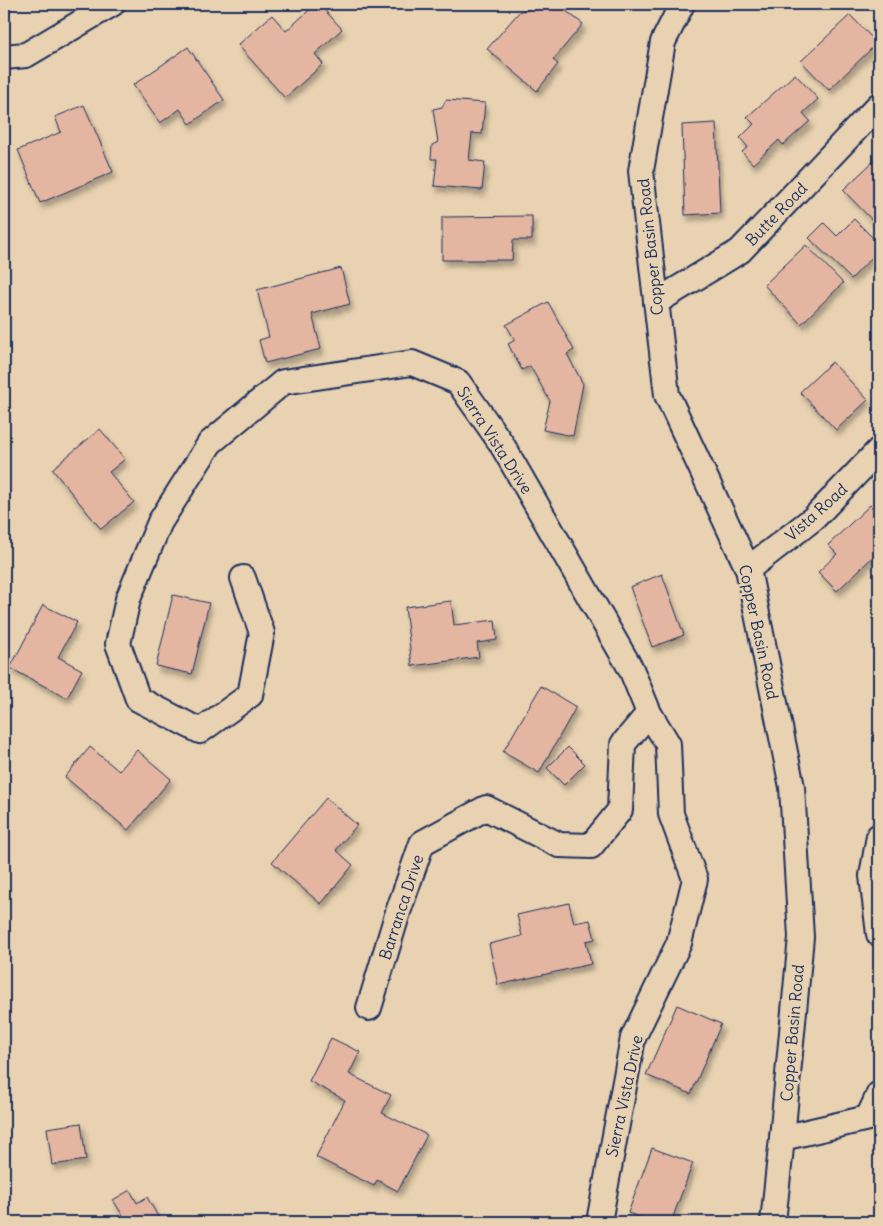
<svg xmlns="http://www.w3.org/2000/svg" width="883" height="1226" viewBox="0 0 883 1226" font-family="Delius,sans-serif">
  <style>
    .building { fill: #e4b5a1; stroke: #1b2f5e; filter: url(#shadow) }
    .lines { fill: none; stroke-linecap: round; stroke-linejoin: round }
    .minor-casing { stroke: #1b2f5e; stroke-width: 28 }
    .minor { stroke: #e8d2b1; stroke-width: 24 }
    .labels { text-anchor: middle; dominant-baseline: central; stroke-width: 5; stroke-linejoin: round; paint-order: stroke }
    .street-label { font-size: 16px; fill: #1b2f5e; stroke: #e8d2b1 }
  </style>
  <defs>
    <filter id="shadow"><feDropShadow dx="3" dy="5.5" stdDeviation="2.5" flood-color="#0004"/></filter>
  </defs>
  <rect width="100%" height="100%" fill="#e8d2b1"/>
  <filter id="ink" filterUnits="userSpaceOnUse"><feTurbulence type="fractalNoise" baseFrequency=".02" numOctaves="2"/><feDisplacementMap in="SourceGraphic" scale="10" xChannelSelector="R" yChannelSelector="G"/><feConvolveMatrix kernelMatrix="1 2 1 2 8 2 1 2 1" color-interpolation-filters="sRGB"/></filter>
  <g filter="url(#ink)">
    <!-- building -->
    <g class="building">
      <polygon points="316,4 319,4 342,29 315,54 323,64 285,98 238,45 272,15 286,31"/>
      <polygon points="533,4 557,4 583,24 553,60 558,64 537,91 487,49 520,11 528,10"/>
      <polygon points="850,15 877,43 829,90 801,61"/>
      <polygon points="188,47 224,100 190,124 180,109 160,123 133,85"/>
      <polygon points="795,74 818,99 803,113 810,121 783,145 779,140 753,164 742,152 748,147 740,138 754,124 747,117"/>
      <polygon points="446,100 485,103 482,134 472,133 469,160 485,162 482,190 434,186 437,159 431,159 432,145 438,142 433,109 442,107"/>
      <polygon points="84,105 113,172 40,203 18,150 61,132 55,117"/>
      <polygon points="716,123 720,213 685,215 682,125"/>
      <polygon points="879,156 879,227 843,190"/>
      <polygon points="532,216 532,240 513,240 512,260 442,260 442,217"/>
      <polygon points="854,219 879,244 879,250 851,279 809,238 824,223 837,236"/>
      <polygon points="806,245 843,283 801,324 764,285"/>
      <polygon points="341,268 350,304 312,314 321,349 265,363 259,340 269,337 257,290"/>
      <polygon points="548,302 574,350 567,354 583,384 573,436 543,430 550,401 530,366 522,370 508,344 515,340 506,325"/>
      <polygon points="832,362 868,400 836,430 800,392"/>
      <polygon points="100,429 125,459 109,472 134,502 101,529 52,469"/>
      <polygon points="870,505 879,514 879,551 837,591 818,572 837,554 828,545"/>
      <polygon points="662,574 684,635 652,647 630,587"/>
      <polygon points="173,595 209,603 192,674 156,666"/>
      <polygon points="451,601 454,625 495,620 497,640 477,643 479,657 412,666 405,607"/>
      <polygon points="43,605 77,622 58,657 82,670 67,698 10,668"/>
      <polygon points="541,686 576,707 539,773 503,752"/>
      <polygon points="90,747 119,771 137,750 171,779 128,830 65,777"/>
      <polygon points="568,747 585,764 564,785 547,768"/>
      <polygon points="326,798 357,825 336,850 353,865 321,904 272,862"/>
      <polygon points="569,903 574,923 590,920 595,939 586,941 591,964 498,985 489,944 522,936 517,915"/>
      <polygon points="677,1005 721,1024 691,1094 646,1075"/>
      <polygon points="331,1038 360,1052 349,1074 391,1095 382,1113 427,1135 398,1191 377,1180 374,1186 316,1157 345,1100 309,1081"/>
      <polygon points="81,1123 86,1160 52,1165 47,1128"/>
      <polygon points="652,1148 693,1163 671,1222 653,1222 628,1213"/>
      <polygon points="130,1190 137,1203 147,1197 161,1222 127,1222 113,1200"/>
    </g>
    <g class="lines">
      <!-- minor casing -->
      <g class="minor-casing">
        <g id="minor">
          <polyline points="682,4 663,42 641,171 667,395 748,569 792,787 801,937 782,1138 773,1222"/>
          <polyline points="4,57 26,55 112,4"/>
          <polyline points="656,302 740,251 879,105"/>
          <polyline points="748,569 814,518 879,450"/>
          <polyline points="243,578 262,633 250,695 200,731 138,699 118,644 128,599 160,522 210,443 283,382 412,363 458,382 501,443 631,669 649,713 668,744 671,814 695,879 679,943 633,1038 599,1222"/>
          <polyline points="879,836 872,876 879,934"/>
          <polyline points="369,1008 398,912 422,843 486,808 559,845 591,846 620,810 623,744 649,713"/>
          <polyline points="782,1138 868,1118 879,1094"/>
        </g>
      </g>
      <!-- minor -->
      <use href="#minor" class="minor"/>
    </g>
  </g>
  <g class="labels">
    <!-- street labels -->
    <g class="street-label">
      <text transform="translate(776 214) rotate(-46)">Butte Road</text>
      <text transform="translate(650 247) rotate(-96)">Copper Basin Road</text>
      <text transform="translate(495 440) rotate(57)">Sierra Vista Drive</text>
      <text transform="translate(816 512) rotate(-42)">Vista Road</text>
      <text transform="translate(759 632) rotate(78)">Copper Basin Road</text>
      <text transform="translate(401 907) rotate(-72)">Barranca Drive</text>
      <text transform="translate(792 1033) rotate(-85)">Copper Basin Road</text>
      <text transform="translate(624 1096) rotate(-78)">Sierra Vista Drive</text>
    </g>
  </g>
  <!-- margin -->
  <rect width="883" height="1226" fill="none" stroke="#e8d2b1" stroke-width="20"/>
  <rect x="10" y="10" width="863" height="1206" fill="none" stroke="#1b2f5e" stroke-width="2" filter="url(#ink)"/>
</svg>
